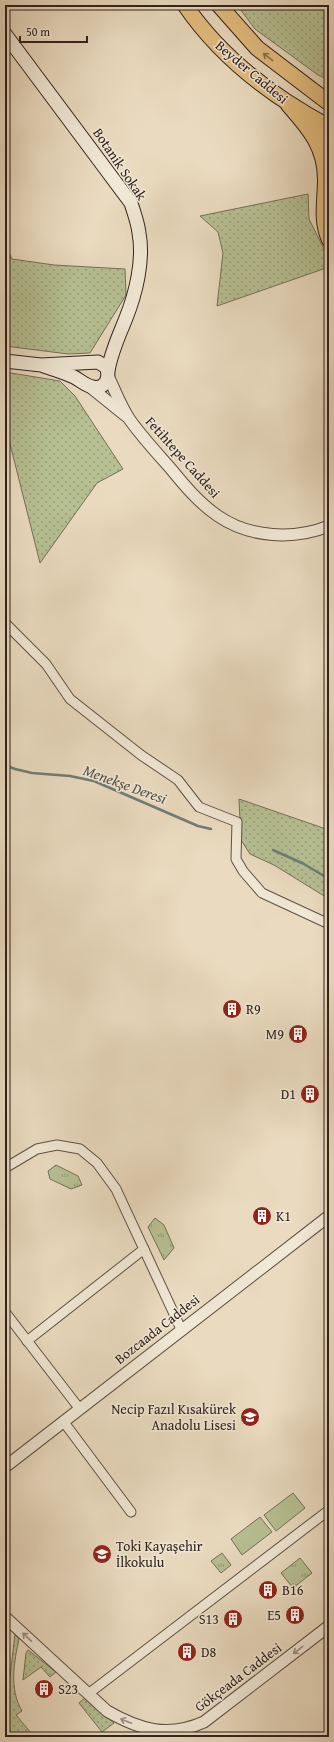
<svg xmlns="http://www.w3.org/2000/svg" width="334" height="1742" viewBox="0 0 334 1742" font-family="'Gentium Book Plus',serif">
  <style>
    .grass { fill: url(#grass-dots); stroke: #737057 }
    .park { fill: url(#park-tufts); stroke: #737057 }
    .garden { fill: #b6c093; stroke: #737057 }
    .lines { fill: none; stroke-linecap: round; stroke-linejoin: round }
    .stream { stroke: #6e7d76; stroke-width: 2.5 }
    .minor-casing { stroke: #5e5044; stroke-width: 11 }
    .tertiary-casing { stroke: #5e5044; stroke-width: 13 }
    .secondary-casing { stroke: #30211b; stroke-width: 15 }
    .primary-casing { stroke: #30211b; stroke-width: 16 }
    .trunk-casing { stroke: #30211b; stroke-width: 17 }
    .minor { stroke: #f1e8d6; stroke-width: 9 }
    .tertiary { stroke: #f1e8d6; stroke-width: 11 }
    .secondary { stroke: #f1e8d6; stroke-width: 13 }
    .primary { stroke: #e5be80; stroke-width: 14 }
    .trunk { stroke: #e5be80; stroke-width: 15 }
    .oneway { stroke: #8a704e }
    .oneway2 { stroke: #9a8e82 }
    .labels { text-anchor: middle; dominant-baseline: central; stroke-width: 3; stroke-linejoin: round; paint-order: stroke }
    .street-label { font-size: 14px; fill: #30211b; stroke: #f1e8d6 }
    .poi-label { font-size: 14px; fill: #30211b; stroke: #f1e8d6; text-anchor: start }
    .water-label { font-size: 15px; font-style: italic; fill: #4f4f48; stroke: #f1e8d6 }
  </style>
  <defs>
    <pattern id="grass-dots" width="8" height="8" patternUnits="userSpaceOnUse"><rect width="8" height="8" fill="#b6c093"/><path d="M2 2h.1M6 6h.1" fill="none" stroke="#949c77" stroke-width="1.8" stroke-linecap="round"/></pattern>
    <pattern id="park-tufts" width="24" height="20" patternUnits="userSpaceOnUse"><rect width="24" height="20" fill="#b6c093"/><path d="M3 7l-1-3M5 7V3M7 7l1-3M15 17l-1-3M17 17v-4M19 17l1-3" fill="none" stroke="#949c77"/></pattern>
  </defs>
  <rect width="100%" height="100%" fill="#eadbc0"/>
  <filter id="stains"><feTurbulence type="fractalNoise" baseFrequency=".005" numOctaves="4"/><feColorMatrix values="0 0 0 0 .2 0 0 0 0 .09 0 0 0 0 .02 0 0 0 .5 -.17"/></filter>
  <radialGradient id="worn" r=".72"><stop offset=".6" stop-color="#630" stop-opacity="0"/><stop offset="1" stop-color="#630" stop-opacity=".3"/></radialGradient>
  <!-- grass -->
  <g class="grass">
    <polygon points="237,5 329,5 329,80 318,75 255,29"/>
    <polygon points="308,194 309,219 329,259 329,267 217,306 223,253 218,232 200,216"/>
    <polygon points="5,245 12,259 54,265 125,269 126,295 90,353 68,354 5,346"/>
    <polygon points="5,372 60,381 75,396 123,469 97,483 40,563 5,424"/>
    <polygon points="239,799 329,830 329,899 274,865 250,854 241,840"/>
    <path d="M15,1634L19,1639C14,1662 9,1689 22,1711L16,1715L32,1734L29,1737H5V1719Z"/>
    <polygon points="28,1650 56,1672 50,1677 41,1667 23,1680 26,1653"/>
    <polygon points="85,1698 114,1723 102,1732 79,1703"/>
  </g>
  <!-- park -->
  <g class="park">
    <polygon points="56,1165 78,1176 82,1185 71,1189 50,1179 48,1171"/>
    <polygon points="155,1218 164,1225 174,1248 164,1260 148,1227"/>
    <polygon points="222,1553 231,1565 221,1573 211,1561"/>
    <polygon points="300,1558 312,1573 293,1588 281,1573"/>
  </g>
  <!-- garden -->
  <g class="garden">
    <polygon points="293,1493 305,1508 276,1531 264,1515"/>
    <polygon points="260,1517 272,1532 242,1555 231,1539"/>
  </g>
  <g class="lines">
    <!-- stream -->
    <g class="stream">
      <polyline points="5,765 15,769 32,773 70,776 94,781 198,826 211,829"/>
      <polyline points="273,850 304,864 329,879"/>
    </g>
    <!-- minor casing -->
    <g class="minor-casing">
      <g id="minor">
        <polyline points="5,623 46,664 70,699 141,755 178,780 199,807 237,822 236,859 243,871 262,893 329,924"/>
        <polyline points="5,1168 37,1149 57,1145 80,1149 97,1163 116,1189 181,1329"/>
        <polyline points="5,1312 79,1408"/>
        <polyline points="27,1341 144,1249"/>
        <polyline points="63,1421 131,1512"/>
        <polyline points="88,1694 329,1510"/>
      </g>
    </g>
    <!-- tertiary casing -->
    <g class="tertiary-casing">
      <g id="tertiary">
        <path d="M108,376C115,390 121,407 130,420C142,437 157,453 171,469C185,486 199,503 218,516C250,538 294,540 329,526"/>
        <polyline points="90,387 126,416"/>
        <polyline points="5,1467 329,1216"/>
        <path d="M5,1617L107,1711C140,1730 168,1738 204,1722L329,1626"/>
      </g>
    </g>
    <!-- secondary casing -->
    <g class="secondary-casing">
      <g id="secondary">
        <path d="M5,34L131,203C134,213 138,223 139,233C144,260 136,293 126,318C119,336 111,352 108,371"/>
        <path d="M5,361L41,365L98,362L106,367C111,377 105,390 93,387C86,386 80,380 74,377C64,372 52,369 41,365"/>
      </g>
    </g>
    <!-- primary casing -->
    <g class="primary-casing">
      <path id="primary" d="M288,105C308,128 325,146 325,180C325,201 320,220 329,240"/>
    </g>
    <!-- trunk casing -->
    <g class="trunk-casing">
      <g id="trunk">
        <path d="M185,5C221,58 273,97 329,127"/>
        <polyline points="219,5 257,48 329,103"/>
        <polyline points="309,123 329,140"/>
      </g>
    </g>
    <!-- minor -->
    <use href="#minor" class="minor"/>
    <!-- tertiary -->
    <use href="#tertiary" class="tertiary"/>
    <!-- secondary -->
    <use href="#secondary" class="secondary"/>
    <!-- primary -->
    <use href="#primary" class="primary"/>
    <!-- trunk -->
    <use href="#trunk" class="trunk"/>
  </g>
  <!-- one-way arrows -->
  <defs><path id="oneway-shaft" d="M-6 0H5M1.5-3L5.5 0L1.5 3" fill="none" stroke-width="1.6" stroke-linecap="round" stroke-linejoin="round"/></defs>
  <use class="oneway" href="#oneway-shaft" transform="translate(268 57) rotate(-142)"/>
  <g class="oneway2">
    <use href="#oneway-shaft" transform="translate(27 1637) rotate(-137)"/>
    <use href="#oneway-shaft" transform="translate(298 1650) rotate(142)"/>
    <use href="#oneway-shaft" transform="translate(126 1721) rotate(-159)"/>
  </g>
  <!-- icons -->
  <defs>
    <g id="building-disc" transform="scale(1)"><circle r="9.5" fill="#8f2418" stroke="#f1e8d6"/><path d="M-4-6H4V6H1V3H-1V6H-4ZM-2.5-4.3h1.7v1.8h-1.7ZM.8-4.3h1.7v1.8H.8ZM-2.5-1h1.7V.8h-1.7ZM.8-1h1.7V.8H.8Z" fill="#fff"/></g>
    <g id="school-disc" transform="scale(1)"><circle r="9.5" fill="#8f2418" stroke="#f1e8d6"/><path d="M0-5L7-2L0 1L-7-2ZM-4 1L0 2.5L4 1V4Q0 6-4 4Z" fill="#fff"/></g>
  </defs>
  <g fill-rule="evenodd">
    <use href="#building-disc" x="232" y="1009"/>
    <use href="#building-disc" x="298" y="1034"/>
    <use href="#building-disc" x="310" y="1094"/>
    <use href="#building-disc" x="262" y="1216"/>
    <use href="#school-disc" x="250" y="1417"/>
    <use href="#school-disc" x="102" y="1554"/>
    <use href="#building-disc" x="268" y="1590"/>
    <use href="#building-disc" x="295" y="1615"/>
    <use href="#building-disc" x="233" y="1619"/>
    <use href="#building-disc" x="187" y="1652"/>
    <use href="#building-disc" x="44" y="1689"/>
  </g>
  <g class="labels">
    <!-- street labels -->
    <g class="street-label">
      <text transform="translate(252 72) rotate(40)">Beyder Caddesi</text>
      <text transform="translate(120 164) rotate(56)">Botanik Sokak</text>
      <text transform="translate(183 457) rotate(48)">Fetihtepe Caddesi</text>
      <text transform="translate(157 1329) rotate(-38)">Bozcaada Caddesi</text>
      <text transform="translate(238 1677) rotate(-37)">Gökçeada Caddesi</text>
    </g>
    <!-- poi labels -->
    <g class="poi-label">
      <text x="246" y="1009">R9</text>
      <text x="284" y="1034" text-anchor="end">M9</text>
      <text x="296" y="1094" text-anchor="end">D1</text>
      <text x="276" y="1216">K1</text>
      <text x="236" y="1409" text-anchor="end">Necip Fazıl Kısakürek<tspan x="236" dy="16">Anadolu Lisesi</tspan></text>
      <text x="116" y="1546">Toki Kayaşehir<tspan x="116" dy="16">İlkokulu</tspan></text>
      <text x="282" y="1590">B16</text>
      <text x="281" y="1615" text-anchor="end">E5</text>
      <text x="219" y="1619" text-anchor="end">S13</text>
      <text x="201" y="1652">D8</text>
      <text x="58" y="1689">S23</text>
    </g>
    <!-- water labels -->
    <g class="water-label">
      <text transform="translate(125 784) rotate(20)">Menekşe Deresi</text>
    </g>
  </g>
  <!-- margin -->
  <rect width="334" height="1742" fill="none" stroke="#eadbc0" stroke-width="20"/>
  <rect x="6" y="6" width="322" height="1730" fill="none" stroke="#30211b" stroke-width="2"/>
  <rect x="10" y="10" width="314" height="1722" fill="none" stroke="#30211b"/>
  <!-- scale -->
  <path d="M20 36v6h67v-6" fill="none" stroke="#30211b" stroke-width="2"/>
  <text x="26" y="36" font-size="12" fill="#30211b" stroke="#f1e8d6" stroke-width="3" paint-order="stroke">50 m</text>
  <rect width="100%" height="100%" filter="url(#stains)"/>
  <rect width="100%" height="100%" fill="url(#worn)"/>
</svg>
